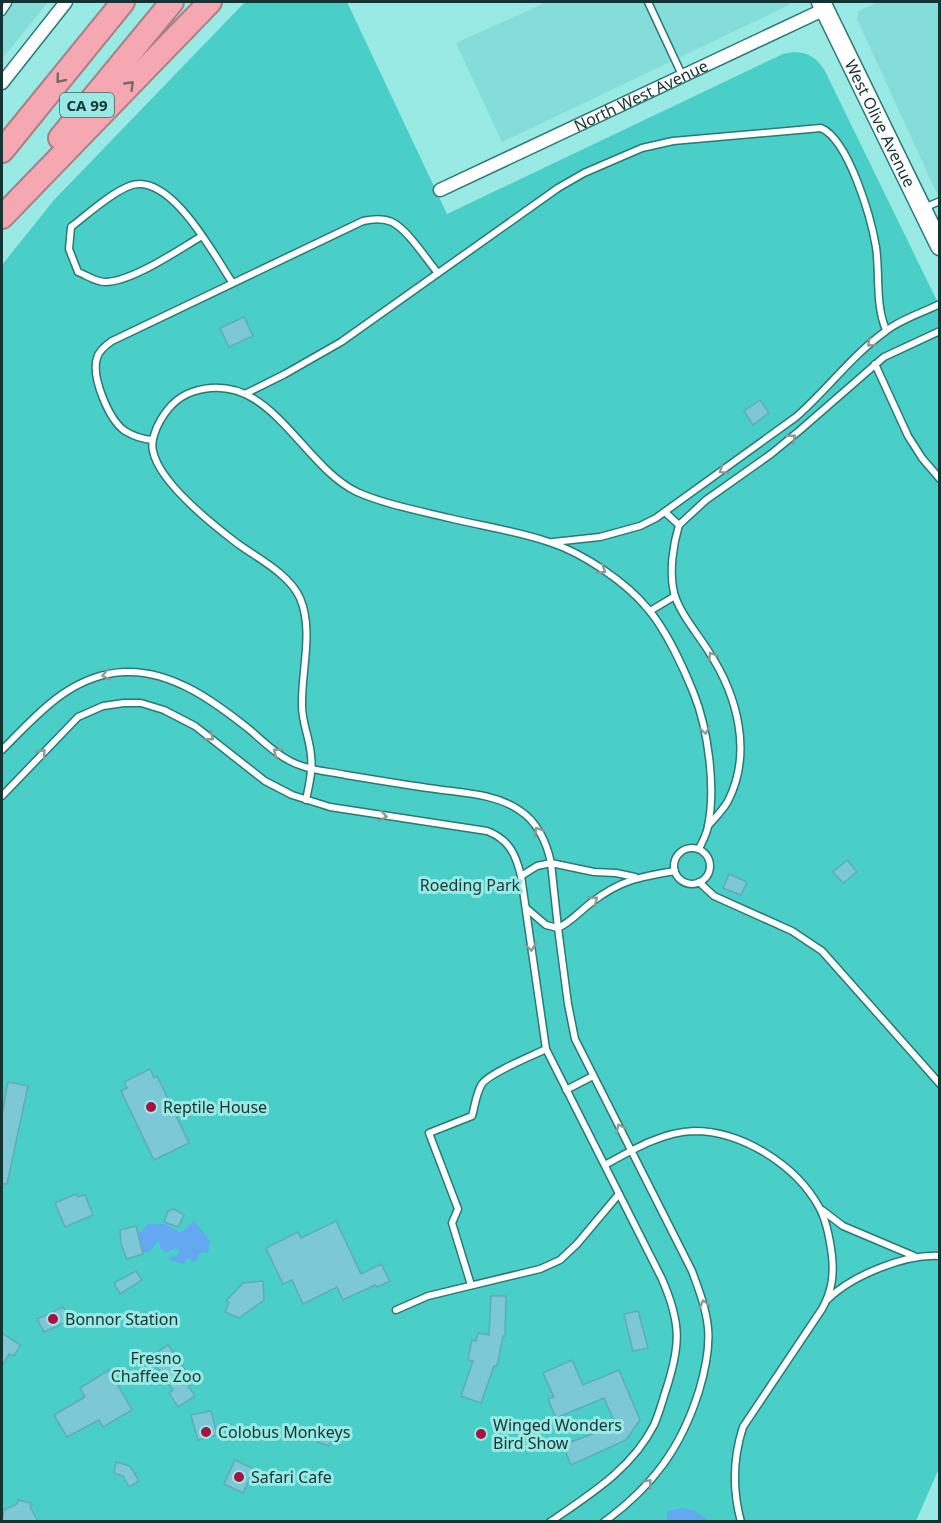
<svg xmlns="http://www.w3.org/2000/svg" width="941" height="1523" viewBox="0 0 941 1523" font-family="'Noto Sans',sans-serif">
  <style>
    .built { fill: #84ddd8 }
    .green { fill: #4acec8 }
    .water { fill: #63a8f0 }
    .building { fill: #7cc8d6; stroke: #5facba; stroke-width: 1.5 }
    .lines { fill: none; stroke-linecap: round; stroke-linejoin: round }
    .lane-casing { stroke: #277a76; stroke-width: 9 }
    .street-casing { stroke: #277a76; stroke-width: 15 }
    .secondary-casing { stroke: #277a76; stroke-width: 21 }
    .highway-casing { stroke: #a77f85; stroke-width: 26 }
    .lane { stroke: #fff; stroke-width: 6 }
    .street { stroke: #fff; stroke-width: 12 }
    .secondary { stroke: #fff; stroke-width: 18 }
    .highway { stroke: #f6a8b2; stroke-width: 22 }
    .oneway { stroke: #79686c }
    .oneway2 { stroke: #899a98 }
    .poi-dot { fill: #a81142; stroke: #99e9e4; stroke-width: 2 }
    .labels { text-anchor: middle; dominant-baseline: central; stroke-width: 6; stroke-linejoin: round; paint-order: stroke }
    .shield { fill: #99e9e4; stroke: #3b6a67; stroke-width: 1.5 }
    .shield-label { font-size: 15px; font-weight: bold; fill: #133432 }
    .street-label { font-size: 16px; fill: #133432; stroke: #99e9e4 }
    .park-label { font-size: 16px; fill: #193937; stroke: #99e9e4 }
    .poi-label { font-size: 16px; fill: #133432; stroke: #99e9e4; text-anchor: start }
  </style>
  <rect width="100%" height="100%" fill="#99e9e4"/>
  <!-- built -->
  <g class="built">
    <polygon points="2,2 48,2 2,59"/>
    <polygon points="543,2 789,2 789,5 502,142 456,43 543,4"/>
    <polygon points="879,2 939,2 939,198 857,19 858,11"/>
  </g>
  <!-- green -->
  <path class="green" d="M245,2H347L447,214L783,54C801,49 814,54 824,69L939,305L940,1466L916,1521H2V265L54,200Z"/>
  <!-- water -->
  <g class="water">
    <polygon points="194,1221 210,1241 208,1253 204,1252 198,1255 197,1261 193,1262 189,1258 186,1259 185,1264 172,1261 168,1258 177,1255 180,1249 175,1248 166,1253 160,1247 159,1240 149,1252 143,1252 137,1232 142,1232 147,1224 165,1224 181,1233"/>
    <polygon points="683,1508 695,1511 709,1521 667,1521 667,1511"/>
  </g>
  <!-- building -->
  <g class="building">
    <polygon points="244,317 253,336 229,347 220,328"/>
    <polygon points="760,400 769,413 753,425 744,411"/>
    <polygon points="847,860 857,872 843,883 833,872"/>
    <polygon points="729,874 747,882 741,895 723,888"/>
    <polygon points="150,1069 154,1078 157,1076 189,1143 154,1160 121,1091 127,1088 124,1082"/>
    <polygon points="8,1082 28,1086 7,1184 2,1184 2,1115"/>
    <polygon points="76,1194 78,1197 85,1195 93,1215 65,1227 55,1203"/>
    <polygon points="174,1209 184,1215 178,1227 164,1222 168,1211"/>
    <polygon points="336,1221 361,1274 381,1264 390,1281 377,1287 375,1285 343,1300 337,1287 303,1304 292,1280 283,1284 266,1248 298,1232 301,1238"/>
    <polygon points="136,1226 143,1254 127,1259 121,1244 120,1230"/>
    <polygon points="136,1271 142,1280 120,1294 114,1283"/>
    <polygon points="263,1281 264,1300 239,1318 225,1312 229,1302 226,1301 243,1283"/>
    <polygon points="491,1296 506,1296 505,1336 503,1336 497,1366 494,1366 481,1403 461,1396 473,1361 468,1360 472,1340 476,1341 478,1333 489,1335"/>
    <polygon points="63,1307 70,1320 44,1332 37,1319"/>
    <polygon points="638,1311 648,1348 633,1351 624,1314"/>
    <polygon points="2,1333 20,1345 14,1356 9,1354 2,1366"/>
    <polygon points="168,1345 189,1375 184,1379 195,1396 178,1407 169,1393 173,1390 150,1357"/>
    <polygon points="572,1360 583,1385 619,1370 640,1420 626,1440 571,1465 563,1445 616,1425 604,1398 556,1418 548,1399 554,1397 543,1373"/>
    <polygon points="109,1370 132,1410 103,1427 99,1420 67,1437 54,1415 85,1397 80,1388"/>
    <polygon points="211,1411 217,1435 198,1440 191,1415"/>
    <polygon points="323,1430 334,1435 329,1446 318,1442"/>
    <polygon points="235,1460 254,1469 243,1493 224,1484"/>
    <polygon points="116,1462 130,1466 139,1481 129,1487 123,1476 114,1473"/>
    <polygon points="18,1500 31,1503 30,1507 38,1521 2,1521 4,1510 17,1504"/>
  </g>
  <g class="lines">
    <!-- lane casing -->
    <g class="lane-casing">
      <g id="lane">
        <polyline points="648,2 682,75"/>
        <polyline points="2,12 8,3 6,2"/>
        <polyline points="924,208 940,201"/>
        <path d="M202,236C178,250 132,282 105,282C96,282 86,275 78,272L69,249L71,227C88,214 107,196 127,187C168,167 214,255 232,282"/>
        <polyline points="875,364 908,436 922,458 940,479"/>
        <path d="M247,393L285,374L341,342L558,188L584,173L642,148L673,141L821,128C849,140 871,218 876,247C880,275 875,304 886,330"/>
        <path d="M152,440C143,439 133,436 125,431C109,420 91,377 97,358C99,350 106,345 112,341L363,221C372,219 383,218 392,222C408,230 426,259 438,273"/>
        <path d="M666,513L679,525C673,545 669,572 674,593C680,614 698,634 709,652C737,695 753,752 728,801C723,810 715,818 708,826"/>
        <polyline points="679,525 706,500 771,454 799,431 884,357 940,331"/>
        <path d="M553,542L600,537L640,526L656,518L796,417C827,390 852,355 886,331C901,319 922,313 940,304"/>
        <polyline points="650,611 675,596"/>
        <path d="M2,750C37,715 71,674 125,672C172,670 215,702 250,730C265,743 282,760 302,766C316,771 332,772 346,775C376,780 406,785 436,789C463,793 496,794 519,810C537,821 547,843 551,863L594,872L616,873L635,877"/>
        <path d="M2,796L78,717L103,706L124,703H141L164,710L195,726L265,781L292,795L330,807L487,831C509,839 516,855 521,876L546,1049L662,1279C681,1323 681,1344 666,1390C662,1402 659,1414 654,1425C632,1469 589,1495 550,1522"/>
        <path d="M306,800C309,785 313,770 311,756C310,739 302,723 302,706C301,671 314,631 300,598C289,574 259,559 238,544C213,525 159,482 153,451C151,442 154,435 157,427C165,410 175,398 192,392C269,366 299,464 357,492C384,504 420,511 449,518C482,526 517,531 549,542C583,553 626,582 648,609C666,630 684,669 694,694C708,729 716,788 708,826C707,834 702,842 699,849"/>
        <circle cx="692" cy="866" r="18"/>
        <polyline points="521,876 537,866 551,863 558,928 546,925 526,908"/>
        <polyline points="699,882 714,896 792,931 822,951 940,1084"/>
        <polyline points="566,1090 593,1076"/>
        <path d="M605,1165C632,1150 662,1132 694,1131C742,1131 796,1165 819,1207C827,1221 830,1240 832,1256C834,1275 832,1291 822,1309L743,1427C733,1458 732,1489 741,1522"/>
        <polyline points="822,1210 843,1226 914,1256"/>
        <path d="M471,1285L452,1223L458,1209L429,1133L472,1116C475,1106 476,1093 482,1084C489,1073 532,1056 546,1049"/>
        <path d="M828,1299C853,1275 905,1254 940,1256"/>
        <polyline points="396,1310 428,1296 540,1269 560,1260 577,1244 619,1194"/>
        <path d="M604,1522C653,1486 681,1448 699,1391C705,1371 710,1349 708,1328C706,1308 699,1290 692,1271L575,1039L568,1004L558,928C571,922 580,911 592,902C621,880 639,877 675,871"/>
      </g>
    </g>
    <!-- street casing -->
    <g class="street-casing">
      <g id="street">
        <polyline points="2,83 66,2"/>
        <path id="s1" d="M440,190L825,9"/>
      </g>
    </g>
    <!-- secondary casing -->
    <g class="secondary-casing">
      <g id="secondary">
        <path id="s2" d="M821,2L940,246"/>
      </g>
    </g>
    <!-- highway casing -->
    <g class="highway-casing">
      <g id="highway">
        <polyline points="60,138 172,2"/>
        <polyline points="2,151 123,2"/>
        <polyline points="2,217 210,2"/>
      </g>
    </g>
    <!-- lane -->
    <use href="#lane" class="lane"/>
    <!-- street -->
    <use href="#street" class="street"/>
    <!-- secondary -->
    <use href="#secondary" class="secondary"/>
    <!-- highway -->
    <use href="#highway" class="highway"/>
  </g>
  <!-- one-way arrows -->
  <defs><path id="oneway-chevron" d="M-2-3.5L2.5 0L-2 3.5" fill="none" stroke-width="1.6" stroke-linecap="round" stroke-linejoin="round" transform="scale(1.5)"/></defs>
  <g class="oneway">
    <use href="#oneway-chevron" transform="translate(60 79) rotate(129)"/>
    <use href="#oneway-chevron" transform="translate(130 85) rotate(-46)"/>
  </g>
  <g class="oneway2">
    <use href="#oneway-chevron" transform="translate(871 343) rotate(138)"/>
    <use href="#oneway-chevron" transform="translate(792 438) rotate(-39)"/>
    <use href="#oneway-chevron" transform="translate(723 470) rotate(145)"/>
    <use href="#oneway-chevron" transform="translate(602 570) rotate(32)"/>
    <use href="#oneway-chevron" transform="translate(712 656) rotate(-122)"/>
    <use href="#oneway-chevron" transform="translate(106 675) rotate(169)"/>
    <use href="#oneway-chevron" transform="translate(705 730) rotate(79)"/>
    <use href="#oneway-chevron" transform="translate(210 737) rotate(38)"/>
    <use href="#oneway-chevron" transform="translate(277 752) rotate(-144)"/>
    <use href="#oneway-chevron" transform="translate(42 753) rotate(-47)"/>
    <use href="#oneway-chevron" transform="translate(383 816) rotate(9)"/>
    <use href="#oneway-chevron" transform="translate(538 831) rotate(-123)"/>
    <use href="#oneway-chevron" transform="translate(594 900) rotate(-37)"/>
    <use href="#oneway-chevron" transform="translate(531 947) rotate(82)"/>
    <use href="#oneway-chevron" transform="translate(620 1128) rotate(-117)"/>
    <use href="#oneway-chevron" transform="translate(704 1304) rotate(-105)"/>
    <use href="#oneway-chevron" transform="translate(648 1483) rotate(-49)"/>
  </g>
  <!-- markers -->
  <g class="poi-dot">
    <circle cx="151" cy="1107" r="6"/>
    <circle cx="53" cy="1319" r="6"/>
    <circle cx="206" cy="1432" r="6"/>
    <circle cx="481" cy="1434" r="6"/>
    <circle cx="239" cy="1477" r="6"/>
  </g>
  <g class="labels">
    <!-- shield labels -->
    <rect class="shield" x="60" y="93" width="54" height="24" rx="4.5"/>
    <g class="shield-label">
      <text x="87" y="105">CA 99</text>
    </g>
    <!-- street labels -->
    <g class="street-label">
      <text stroke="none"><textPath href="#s1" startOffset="222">North West Avenue</textPath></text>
      <text stroke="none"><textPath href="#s2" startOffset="135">West Olive Avenue</textPath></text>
    </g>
    <!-- park labels -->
    <g class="park-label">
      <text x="470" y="885">Roeding Park</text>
      <text x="156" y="1358">Fresno<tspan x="156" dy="18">Chaffee Zoo</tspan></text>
    </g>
    <!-- poi labels -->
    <g class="poi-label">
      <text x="163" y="1107">Reptile House</text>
      <text x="65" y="1319">Bonnor Station</text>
      <text x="493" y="1425">Winged Wonders<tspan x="493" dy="18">Bird Show</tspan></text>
      <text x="218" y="1432">Colobus Monkeys</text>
      <text x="251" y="1477">Safari Cafe</text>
    </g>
  </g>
  <!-- border -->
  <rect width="941" height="1523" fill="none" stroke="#133432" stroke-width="6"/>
</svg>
